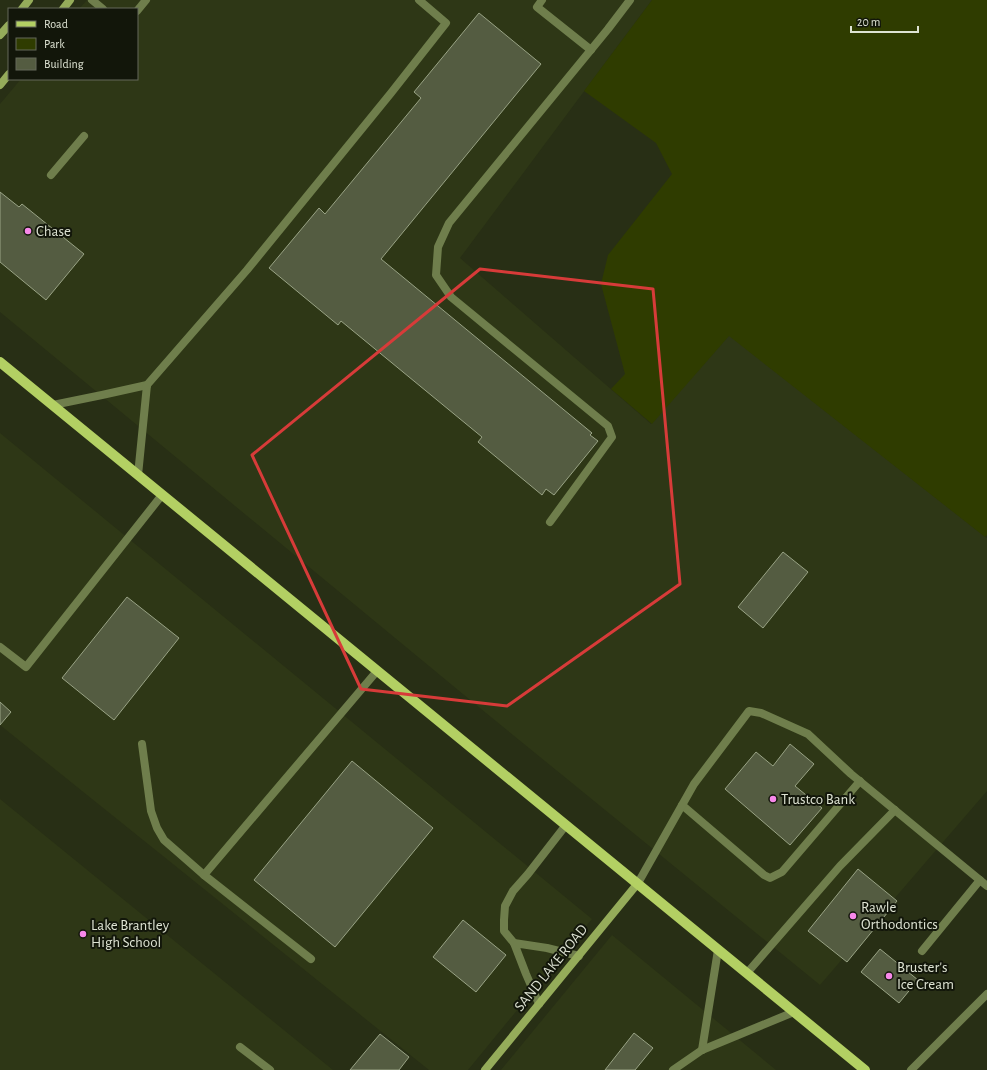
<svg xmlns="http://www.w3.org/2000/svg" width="987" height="1070" viewBox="0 0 987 1070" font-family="'Alegreya Sans',sans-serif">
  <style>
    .built { fill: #2e3716 }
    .green { fill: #2f3c00 }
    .building { fill: #545c41; stroke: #99a385 }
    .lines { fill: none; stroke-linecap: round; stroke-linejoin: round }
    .lane { stroke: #6f7e4c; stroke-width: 8 }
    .street { stroke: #6f7e4c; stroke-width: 8 }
    .secondary { stroke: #95ac5a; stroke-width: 8 }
    .primary { stroke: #b3d063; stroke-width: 10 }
    .marked { fill: none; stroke: #d73b39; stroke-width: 3; stroke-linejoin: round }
    .poi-dot { fill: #f888ea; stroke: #12160a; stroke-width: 1.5 }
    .labels { text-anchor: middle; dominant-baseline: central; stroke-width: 4; stroke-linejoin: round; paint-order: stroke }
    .poi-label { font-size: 15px; fill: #dee3d3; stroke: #12160a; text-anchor: start }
    .street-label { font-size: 15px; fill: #dee3d3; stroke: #12160a }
  </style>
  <rect width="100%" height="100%" fill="#282f15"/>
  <!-- built -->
  <g class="built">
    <polygon points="87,0 652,0 460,258 651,424 729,335 987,538 987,791 820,985 475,704 0,312 0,104 21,79 137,79 137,9 79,9"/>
    <polygon points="0,433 592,919 468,1070 429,1070 0,725"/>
    <polygon points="0,799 333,1070 0,1070"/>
    <polygon points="612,935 776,1070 501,1070"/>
  </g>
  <!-- green -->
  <polygon class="green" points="652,0 987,0 987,535 985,537 729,336 652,424 611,389 625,374 601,284 608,255 672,174 656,143 584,91"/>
  <!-- building -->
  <g class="building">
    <polygon points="479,13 541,64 381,259 592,433 590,435 598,441 554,495 546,489 542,495 478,442 482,437 341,321 338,325 269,268 319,208 325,214 421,98 414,92"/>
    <polygon points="0,192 19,207 22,204 84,254 46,300 0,262"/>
    <polygon points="783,552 808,572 763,628 738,607"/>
    <polygon points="127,597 179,638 114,720 62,678"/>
    <polygon points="0,702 11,712 0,725"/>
    <polygon points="790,744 814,764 795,786 822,808 790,845 725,789 756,752 773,766"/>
    <polygon points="352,761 433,828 335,947 254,880"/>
    <polygon points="858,869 897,901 847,962 808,931"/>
    <polygon points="463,920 506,955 476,992 433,957"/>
    <polygon points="880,949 918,980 899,1003 861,972"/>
    <polygon points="634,1033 653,1048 635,1070 605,1070"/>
    <polygon points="380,1034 409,1057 399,1070 350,1070"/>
  </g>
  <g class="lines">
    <!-- lane -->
    <g class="lane">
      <polyline points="92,0 103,9"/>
      <polyline points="542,0 537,7 591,50"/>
      <polyline points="137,11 146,0"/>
      <polyline points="51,175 84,136"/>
      <polyline points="53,405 102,395 147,385"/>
      <polyline points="138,475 147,385 247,270 391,93 446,23 419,0"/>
      <polyline points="550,522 612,437 608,426 451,297 436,275 438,247 449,223 608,29 630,0"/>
      <polyline points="0,647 26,667 162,495"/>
      <polyline points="142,744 151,811 157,828 164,840 204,875"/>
      <polyline points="682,805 764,875 770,878 782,872 860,781"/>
      <polyline points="638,883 694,784 749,711 761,713 808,734 851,774 987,886"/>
      <polyline points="514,943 504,931 504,920 505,906 513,891 528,874 566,825"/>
      <polyline points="922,951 980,880"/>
      <polyline points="311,959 204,875 377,671"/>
      <polyline points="747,973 840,866 895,810"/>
      <polyline points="539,1004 526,974 514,943 547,948 579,956"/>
      <polyline points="240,1047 270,1070"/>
      <polyline points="702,1050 718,950"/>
      <polyline points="673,1070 702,1050 794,1012"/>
    </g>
    <!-- street -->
    <polyline class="street" points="911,1070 987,994"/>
    <!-- secondary -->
    <g class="secondary">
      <polyline points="22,9 29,0"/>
      <polyline points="63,9 70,0"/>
      <polyline points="0,35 9,25"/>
      <polyline points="0,85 9,74"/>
      <polyline points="485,1070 638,883"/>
    </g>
    <!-- primary -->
    <polyline class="primary" points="0,362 865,1070"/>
  </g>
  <!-- marked area -->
  <path class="marked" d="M480,269L653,289L680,584L507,706L361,689L252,455Z"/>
  <!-- markers -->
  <g class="poi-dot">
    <circle cx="28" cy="231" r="4"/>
    <circle cx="773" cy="799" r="4"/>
    <circle cx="853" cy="916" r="4"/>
    <circle cx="83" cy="934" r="4"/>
    <circle cx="889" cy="976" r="4"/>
  </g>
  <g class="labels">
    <!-- poi labels -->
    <g class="poi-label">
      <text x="36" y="231">Chase</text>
      <text x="781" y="799">Trustco Bank</text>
      <text x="861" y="907">Rawle<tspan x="861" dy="17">Orthodontics</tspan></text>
      <text x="91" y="925">Lake Brantley<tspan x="91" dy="17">High School</tspan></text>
      <text x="897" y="967">Bruster's<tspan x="897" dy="17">Ice Cream</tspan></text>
    </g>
    <!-- street labels -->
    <g class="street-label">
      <text transform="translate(551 968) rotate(-51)">SAND LAKE ROAD</text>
    </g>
  </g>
  <!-- legend -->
  <rect x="8" y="8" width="130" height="72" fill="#12160a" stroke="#64685a"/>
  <rect x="16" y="21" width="20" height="6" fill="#b3d063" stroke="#64685a"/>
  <text x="44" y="28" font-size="12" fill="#dee3d3">Road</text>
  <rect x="16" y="38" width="20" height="12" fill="#2f3c00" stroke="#64685a"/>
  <text x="44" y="48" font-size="12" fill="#dee3d3">Park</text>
  <rect x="16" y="58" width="20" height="12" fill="#545c41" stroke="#64685a"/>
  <text x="44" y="68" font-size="12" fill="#dee3d3">Building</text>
  <!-- scale -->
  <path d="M851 26v6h67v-6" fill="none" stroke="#dee3d3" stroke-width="2"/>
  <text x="857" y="26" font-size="12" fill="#dee3d3" stroke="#12160a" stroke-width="3" paint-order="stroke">20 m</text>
</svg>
